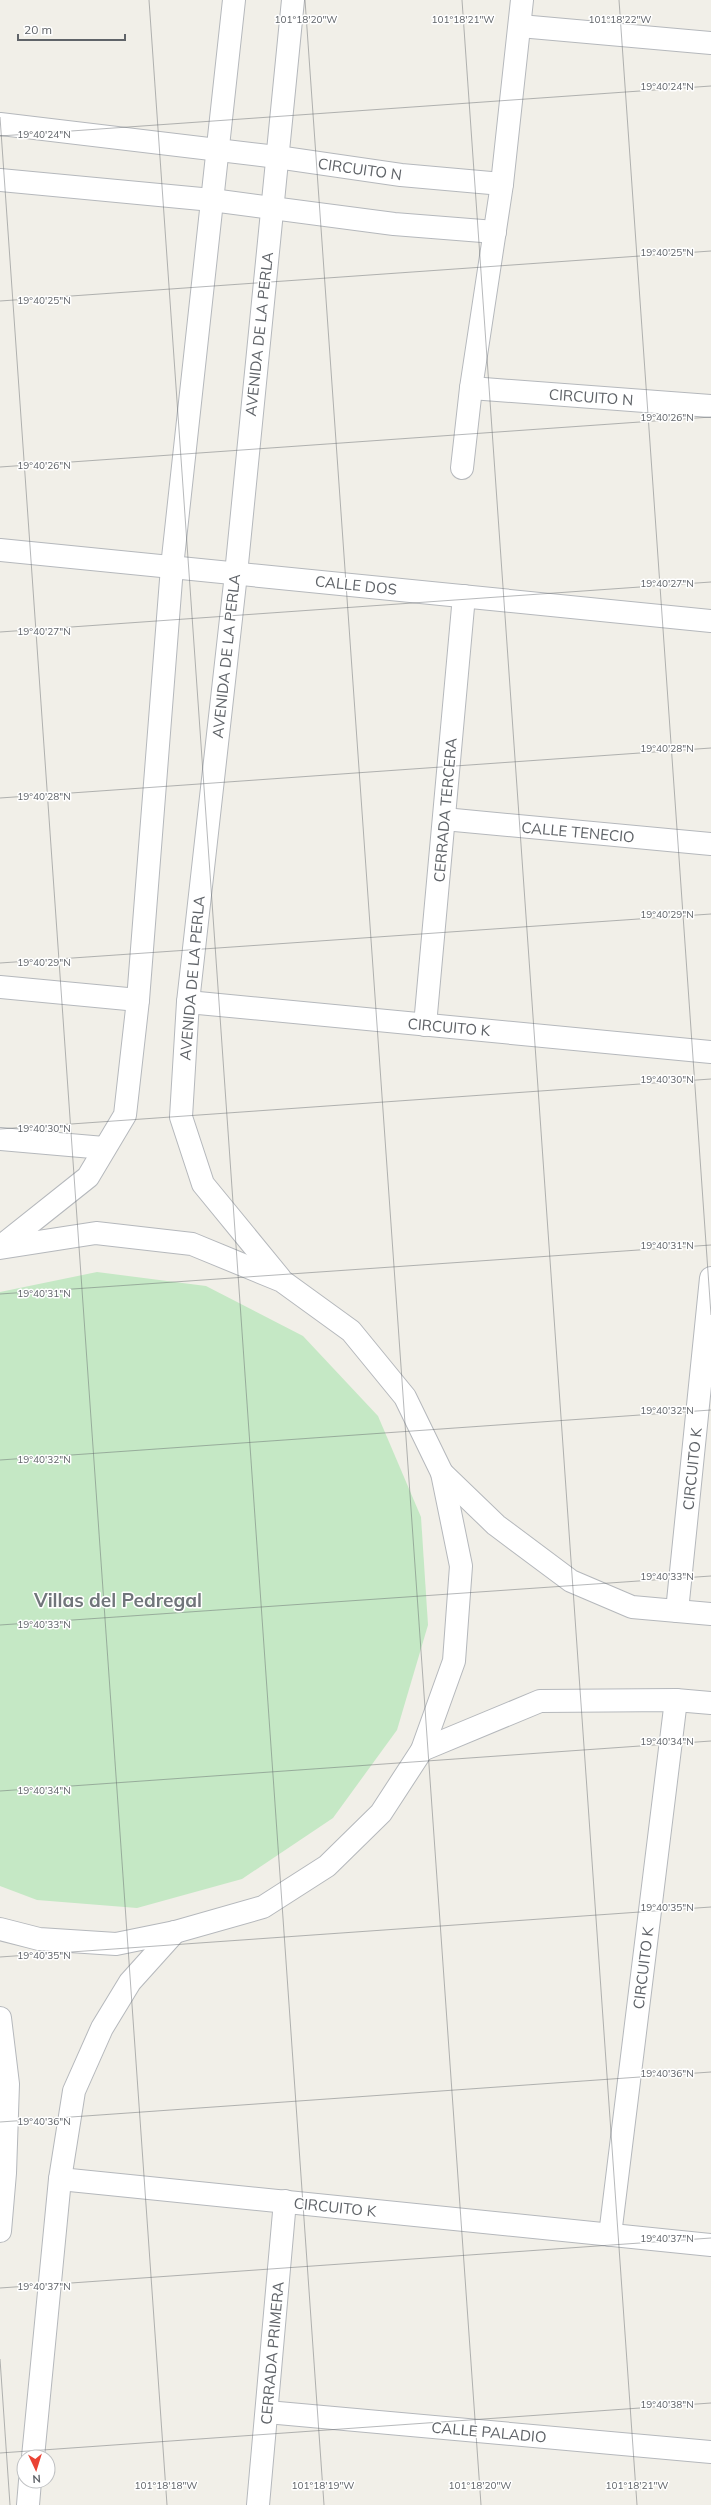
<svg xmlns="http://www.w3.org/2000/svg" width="711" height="2505" viewBox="0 0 711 2505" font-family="Mulish,sans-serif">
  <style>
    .green { fill: #c5e8c5 }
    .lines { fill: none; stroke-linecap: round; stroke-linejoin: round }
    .minor-casing { stroke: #b5b8bc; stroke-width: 24 }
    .tertiary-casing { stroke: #b5b8bc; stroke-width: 24 }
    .minor { stroke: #fff; stroke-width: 22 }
    .tertiary { stroke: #fff; stroke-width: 22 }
    .ticks { fill: none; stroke: #5f6368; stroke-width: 1; stroke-opacity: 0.45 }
    .labels { text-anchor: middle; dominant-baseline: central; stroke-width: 3; stroke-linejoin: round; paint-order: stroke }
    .street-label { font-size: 15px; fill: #5f6368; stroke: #fff }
    .district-label { font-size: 19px; font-weight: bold; fill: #70757a; stroke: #fff }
    .ticks-label { font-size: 10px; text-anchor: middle; fill: #5f6368; stroke: #fff; stroke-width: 3; stroke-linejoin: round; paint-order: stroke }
  </style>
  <rect width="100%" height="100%" fill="#f1efe8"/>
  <!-- green -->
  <polygon class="green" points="97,1272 206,1286 303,1336 378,1416 421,1517 428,1625 397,1730 333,1818 242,1879 137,1908 37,1900 0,1886 0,1292"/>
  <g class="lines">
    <!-- minor casing -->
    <g class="minor-casing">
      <g id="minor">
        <polyline points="520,26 711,43"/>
        <polyline points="0,124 277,157 401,175 502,184"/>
        <polyline points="0,180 212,200 394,224 495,232"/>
        <polyline points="471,388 711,406"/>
        <polyline points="462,468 471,388 502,184 522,0"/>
        <polyline points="0,550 711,621"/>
        <polyline points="444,819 711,844"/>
        <polyline points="0,987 138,1000"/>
        <polyline points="188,1002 711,1052"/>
        <polyline points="425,1025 464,596"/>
        <polyline points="0,1139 104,1148"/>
        <polyline points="677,1611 711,1278"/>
        <polyline points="60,2179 711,2245"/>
        <polyline points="610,2235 676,1700"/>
        <polyline points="267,2412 711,2452"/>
        <polyline points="258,2505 285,2201"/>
      </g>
    </g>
    <!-- tertiary casing -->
    <g class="tertiary-casing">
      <g id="tertiary">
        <polyline points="0,1247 88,1177 125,1115 138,1000 172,567 234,0"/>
        <polyline points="0,1248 96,1233 192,1244 282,1281 351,1331 405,1397 442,1473 461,1566 454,1661 422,1750 381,1813 327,1866 263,1907 175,1932 116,1944 39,1939 0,1929"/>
        <polyline points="280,1278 203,1184 181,1117 188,1002 236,574 293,0"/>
        <polyline points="442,1473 496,1525 571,1581 632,1607 711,1614"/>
        <polyline points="422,1750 540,1701 676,1700 711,1703"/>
        <polyline points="0,2018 8,2084 5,2173 0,2231"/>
        <polyline points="33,2457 60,2179 74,2091 102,2028 130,1982 175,1932"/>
        <polyline points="28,2505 30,2481"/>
      </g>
    </g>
    <!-- minor -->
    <use href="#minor" class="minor"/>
    <!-- tertiary -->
    <use href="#tertiary" class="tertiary"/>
  </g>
  <!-- ticks -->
  <path class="ticks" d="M149,0L324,2505M305,0L481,2505M462,0L637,2505M619,0L711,1315M0,117L167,2505M0,136L711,86M0,301L711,251M0,467L711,417M0,632L711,582M0,798L711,748M0,963L711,914M0,1129L711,1079M0,1294L711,1245M0,1460L711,1410M0,1625L711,1576M0,1791L711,1741M0,1957L711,1907M0,2122L711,2072M0,2288L711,2238M0,2359L10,2505M0,2453L711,2403"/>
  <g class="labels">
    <!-- street labels -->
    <g class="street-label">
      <text transform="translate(360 169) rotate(8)">CIRCUITO N</text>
      <text transform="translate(259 334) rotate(-84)">AVENIDA DE LA PERLA</text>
      <text transform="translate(591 397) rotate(4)">CIRCUITO N</text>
      <text transform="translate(356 585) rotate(6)">CALLE DOS</text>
      <text transform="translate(226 656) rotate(-84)">AVENIDA DE LA PERLA</text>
      <text transform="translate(445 810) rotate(-85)">CERRADA TERCERA</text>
      <text transform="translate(578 832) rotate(5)">CALLE TENECIO</text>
      <text transform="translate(192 978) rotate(-85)">AVENIDA DE LA PERLA</text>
      <text transform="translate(449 1027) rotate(5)">CIRCUITO K</text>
      <text transform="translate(692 1469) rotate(-84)">CIRCUITO K</text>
      <text transform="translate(643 1968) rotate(-83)">CIRCUITO K</text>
      <text transform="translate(335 2207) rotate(6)">CIRCUITO K</text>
      <text transform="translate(272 2353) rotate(-85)">CERRADA PRIMERA</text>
      <text transform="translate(489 2432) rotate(5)">CALLE PALADIO</text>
    </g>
    <!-- district labels -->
    <g class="district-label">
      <text x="118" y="1600">Villas del Pedregal</text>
    </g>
  </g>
  <g class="ticks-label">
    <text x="306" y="23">101°18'20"W</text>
    <text x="463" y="23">101°18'21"W</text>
    <text x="620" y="23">101°18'22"W</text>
    <text x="667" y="90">19°40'24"N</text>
    <text x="44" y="138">19°40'24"N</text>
    <text x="667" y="256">19°40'25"N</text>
    <text x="44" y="304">19°40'25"N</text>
    <text x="667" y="421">19°40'26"N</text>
    <text x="44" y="469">19°40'26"N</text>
    <text x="667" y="587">19°40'27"N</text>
    <text x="44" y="635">19°40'27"N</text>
    <text x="667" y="752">19°40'28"N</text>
    <text x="44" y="800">19°40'28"N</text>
    <text x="667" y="918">19°40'29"N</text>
    <text x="44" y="966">19°40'29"N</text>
    <text x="667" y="1083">19°40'30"N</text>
    <text x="44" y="1132">19°40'30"N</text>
    <text x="667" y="1249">19°40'31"N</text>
    <text x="44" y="1297">19°40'31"N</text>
    <text x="667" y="1414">19°40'32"N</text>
    <text x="44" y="1463">19°40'32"N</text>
    <text x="667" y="1580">19°40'33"N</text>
    <text x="44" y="1628">19°40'33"N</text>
    <text x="667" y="1745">19°40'34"N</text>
    <text x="44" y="1794">19°40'34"N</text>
    <text x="667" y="1911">19°40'35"N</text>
    <text x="44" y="1959">19°40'35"N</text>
    <text x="667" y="2077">19°40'36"N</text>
    <text x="44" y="2125">19°40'36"N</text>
    <text x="667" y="2242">19°40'37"N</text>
    <text x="44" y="2290">19°40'37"N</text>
    <text x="667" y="2408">19°40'38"N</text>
    <text x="166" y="2489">101°18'18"W</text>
    <text x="323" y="2489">101°18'19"W</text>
    <text x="480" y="2489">101°18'20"W</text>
    <text x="637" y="2489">101°18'21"W</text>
  </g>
  <!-- north arrow -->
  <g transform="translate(36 2469) rotate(176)"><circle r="19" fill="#ffffff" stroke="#bfc1c3"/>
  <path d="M0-3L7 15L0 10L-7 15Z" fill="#ea4335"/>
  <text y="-6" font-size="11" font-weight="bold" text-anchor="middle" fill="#5f6368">N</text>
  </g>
  <!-- scale -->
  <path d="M18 34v6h107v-6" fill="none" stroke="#5f6368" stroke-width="2"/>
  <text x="24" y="34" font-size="12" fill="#5f6368" stroke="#ffffff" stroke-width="3" paint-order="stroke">20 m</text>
</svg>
